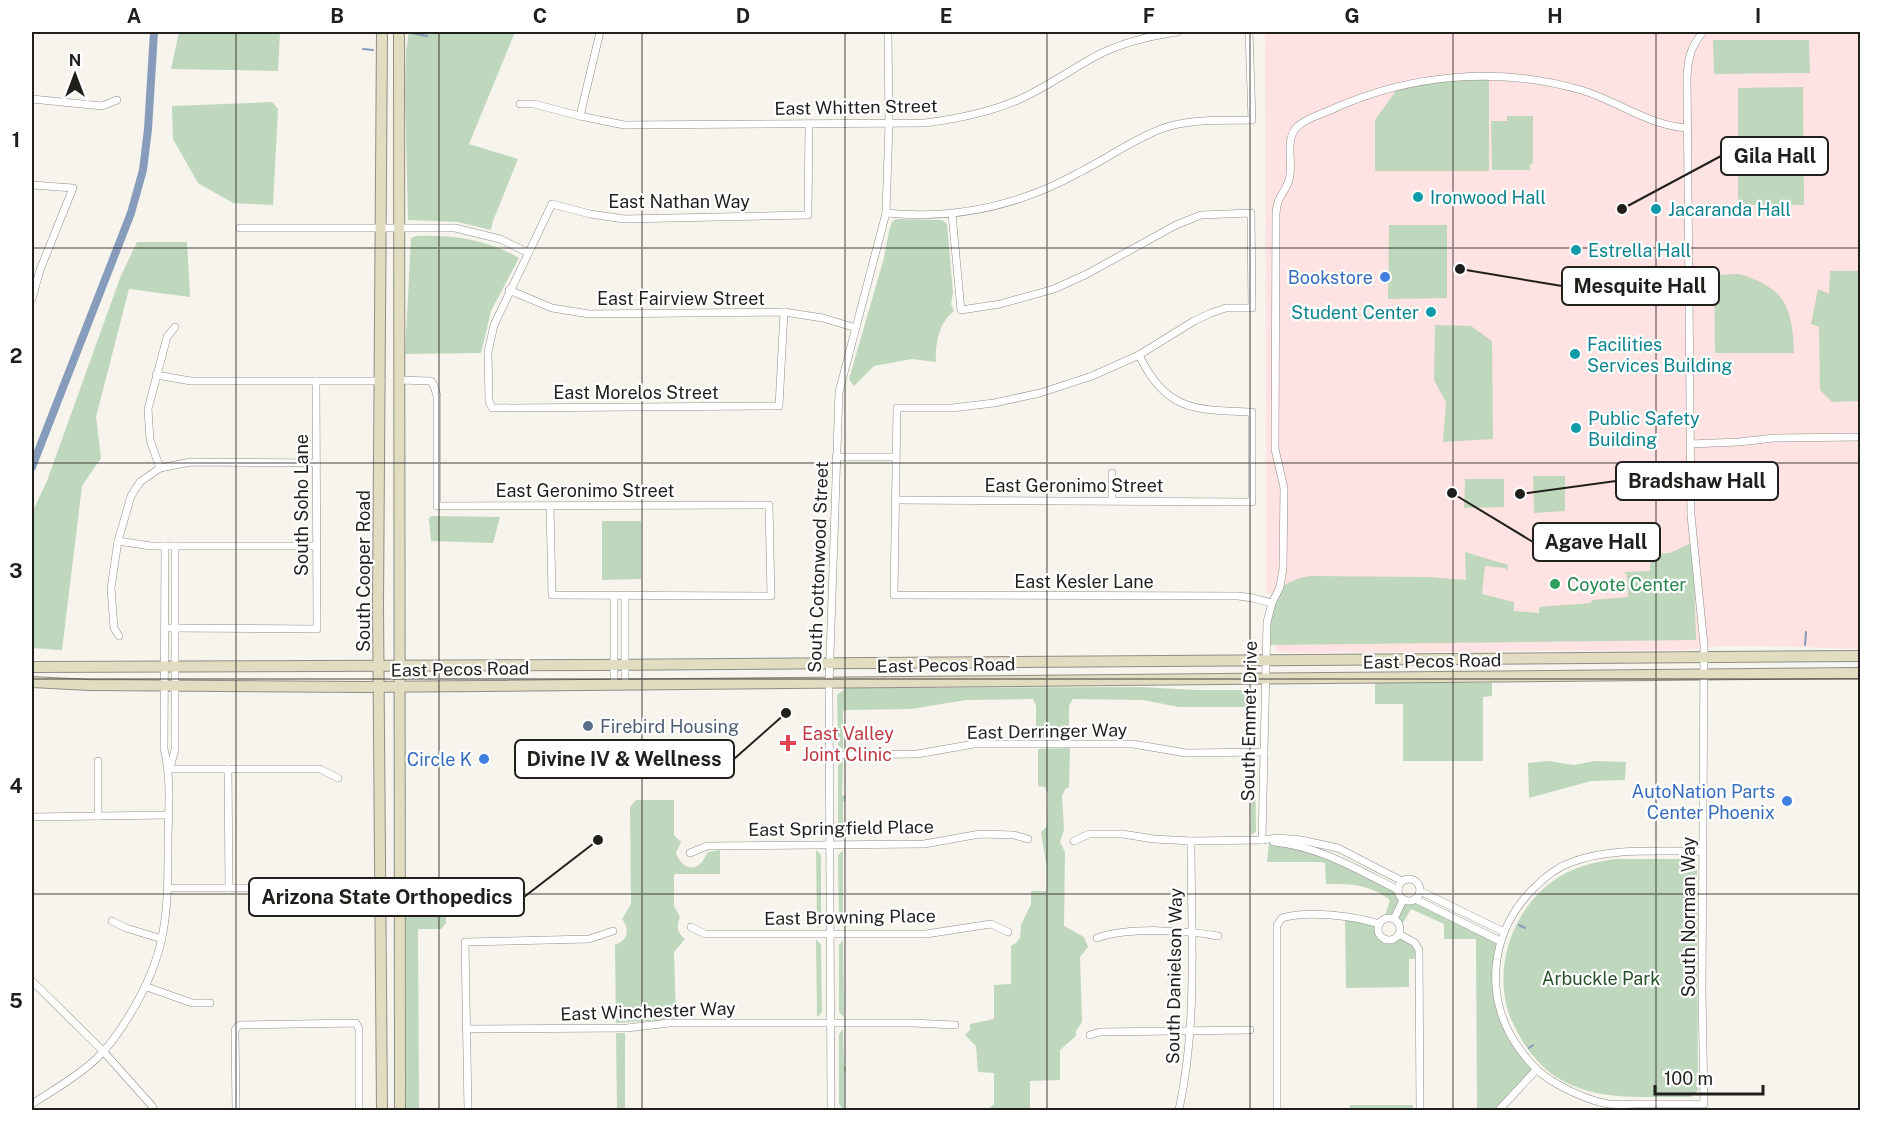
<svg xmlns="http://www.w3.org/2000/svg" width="1892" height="1142" viewBox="0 0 1892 1142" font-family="'Public Sans',sans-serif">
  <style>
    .education { fill: #fee3e2 }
    .green { fill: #bed7bd }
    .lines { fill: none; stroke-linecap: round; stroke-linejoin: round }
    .stream { stroke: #869cba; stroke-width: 2 }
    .canal { stroke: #869cba; stroke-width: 8 }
    .minor-casing { stroke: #908e87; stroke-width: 8 }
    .secondary-casing { stroke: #908e87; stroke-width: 12 }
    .minor { stroke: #fff; stroke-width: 7 }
    .secondary { stroke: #e2dcc1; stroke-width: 10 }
    .grid { fill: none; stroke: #201f1c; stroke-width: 1.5; stroke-opacity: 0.55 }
    .culture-dot { fill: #0f9aa8; stroke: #fff; stroke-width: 2 }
    .shop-dot { fill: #3f7fe0; stroke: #fff; stroke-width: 2 }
    .leisure-dot { fill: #2e9e5b; stroke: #fff; stroke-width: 2 }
    .service-dot { fill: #5c6f8a; stroke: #fff; stroke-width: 2 }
    .health-dot { fill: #e0444e; stroke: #fff; stroke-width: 2 }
    .labels { text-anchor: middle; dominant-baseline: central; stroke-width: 4.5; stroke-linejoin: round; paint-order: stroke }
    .street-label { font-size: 18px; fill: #201f1c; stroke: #fff }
    .culture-label { font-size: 18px; fill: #0d838f; stroke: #fff; text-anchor: start }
    .shop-label { font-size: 18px; fill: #366cbe; stroke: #fff; text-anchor: end }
    .leisure-label { font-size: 18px; fill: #27864d; stroke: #fff; text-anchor: start }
    .service-label { font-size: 18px; fill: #4e5e75; stroke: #fff; text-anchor: start }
    .health-label { font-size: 18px; fill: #be3a42; stroke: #fff; text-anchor: start }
    .park-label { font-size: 18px; fill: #265027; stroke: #fff }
    .leader { fill: none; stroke: #201f1c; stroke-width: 2 }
    .callout-dot { fill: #201f1c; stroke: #fff; stroke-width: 2 }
    .callout { fill: #fff; stroke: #201f1c; stroke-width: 2 }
    .callout-label { font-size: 20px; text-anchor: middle; font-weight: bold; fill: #201f1c }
    .neatline { fill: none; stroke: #201f1c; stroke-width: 2 }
    .grid-label { font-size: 20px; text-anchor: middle; font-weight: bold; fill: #201f1c }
  </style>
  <rect width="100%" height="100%" fill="#f7f4ed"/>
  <!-- education -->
  <polygon class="education" points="1265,32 1860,32 1860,649 1768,646 1719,646 1688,650 1293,653 1276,651 1273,642 1283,598 1266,592"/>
  <!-- green -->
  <g class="green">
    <polygon points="179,32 280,32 278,71 171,69"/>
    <polygon points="409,32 515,32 469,144 518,159 493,221 491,230 458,222 408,220 405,94 406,51"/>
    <polygon points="1713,40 1809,40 1810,73 1714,74"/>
    <polygon points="1489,77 1489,171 1375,171 1375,120 1400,85"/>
    <polygon points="1803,87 1804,205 1738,205 1738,88"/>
    <polygon points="272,102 278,109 273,205 233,203 198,183 173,139 172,106"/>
    <polygon points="1507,116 1533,116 1533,163 1530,164 1530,170 1492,170 1491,121 1507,121"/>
    <path d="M896,219L942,220L947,224L953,293L951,304L954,311C939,322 935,344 936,362L912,359L874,366L854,386L849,379L884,258L889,231L892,222Z"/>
    <polygon points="1389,225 1447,225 1447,298 1388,299"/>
    <path d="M416,236C453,235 486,239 519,258L491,311L481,353L405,354L411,238Z"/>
    <polygon points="137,242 187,242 190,297 129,289 96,417 101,458 82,486 62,650 32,648 32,513 47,481 120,278"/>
    <polygon points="1830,271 1860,271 1860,401 1832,402 1820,390 1819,327 1811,324 1818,289 1829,294"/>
    <path d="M1739,274C1786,288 1792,307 1794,353H1715L1714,275Z"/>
    <polygon points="1435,325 1471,326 1492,341 1493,439 1443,442 1446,402 1434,380"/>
    <polygon points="1533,476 1565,476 1565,511 1534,513"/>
    <polygon points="1465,479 1504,479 1504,507 1464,508"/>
    <polygon points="431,516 500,517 493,543 431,541 429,519"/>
    <polygon points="602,521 641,521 641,579 602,580"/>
    <polygon points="1693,542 1696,640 1266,645 1267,622 1280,587 1299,578 1311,576 1427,577 1466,580 1465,552 1508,565 1507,571 1505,568 1485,566 1482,594 1514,602 1514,611 1539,613 1539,607 1591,603 1592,600 1628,597 1627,575 1624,572 1650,571 1651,554 1670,553"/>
    <polygon points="1375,683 1492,683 1492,696 1483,697 1483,761 1403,761 1403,704 1375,704"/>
    <polygon points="1141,687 1196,690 1250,690 1256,696 1255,741 1251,747 1250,707 1179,707 1143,700 1073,699 1069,706 1069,738 1036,738 1036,706 1033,699 966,700 911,709 843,710 843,749 838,745 837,695 846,688"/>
    <polygon points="1070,748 1069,788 1066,788 1062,796 1064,830 1060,842 1065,852 1064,926 1084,937 1088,947 1080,957 1082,1022 1076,1031 1076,1036 1060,1050 1060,1080 1030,1081 1030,1108 1033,1110 987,1110 994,1104 994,1073 978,1072 976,1046 965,1035 970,1030 970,1024 994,1019 994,985 1011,984 1011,946 1016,943 1020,938 1021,925 1031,904 1031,891 1047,891 1047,868 1041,832 1047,826 1048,794 1045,787 1038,786 1038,749"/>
    <polygon points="1251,757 1255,762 1256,832 1251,835"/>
    <polygon points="843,761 842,795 846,796 846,801 843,802 843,838 838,833 838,765"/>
    <polygon points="1548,761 1574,765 1595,761 1626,762 1625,780 1591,781 1529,798 1528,763"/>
    <path d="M636,800H674V835L681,842L676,853C679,863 689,872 699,865C703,862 705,856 708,852L720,850V874H674V906L680,917C676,926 677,933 685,939L674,952L676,1019L616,1023L615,945C628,941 630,929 622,919L631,904L630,807Z"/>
    <path d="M1269,842L1314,851L1398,892L1404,900L1415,899L1500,941L1495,970L1506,1026L1536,1070L1499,1110H1477L1476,939H1444V924L1411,909L1400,928L1394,919H1384L1390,900C1369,884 1352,884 1326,884L1325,863L1320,862H1267Z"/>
    <polygon points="816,850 821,855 821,923 817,928"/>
    <polygon points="843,850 843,927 839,923 838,855"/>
    <path d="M1617,859H1690L1697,865L1698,1090L1691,1097C1649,1096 1603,1102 1565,1082C1545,1073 1528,1052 1518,1033C1513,1024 1508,1014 1506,1003C1495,954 1520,898 1564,874C1581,865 1599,861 1617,859Z"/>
    <polygon points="406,895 445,895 446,923 441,929 418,929 419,1110 406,1110"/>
    <polygon points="1345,916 1379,924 1378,932 1384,940 1392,940 1398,936 1411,940 1420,959 1409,959 1409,987 1346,988"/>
    <polygon points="816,939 821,945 822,1012 817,1017"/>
    <polygon points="843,940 844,1017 839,1012 839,945"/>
    <polygon points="843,1029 844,1066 846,1067 846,1071 844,1072 844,1110 839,1104 839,1034"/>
    <polygon points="616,1033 625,1033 625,1110 617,1110"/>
    <rect x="1350" y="1105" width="63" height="5"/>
  </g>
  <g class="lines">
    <!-- stream -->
    <g class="stream">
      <polyline points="411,33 427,36"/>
      <polyline points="363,49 373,50"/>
      <polyline points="1805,645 1806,632"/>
      <polyline points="1686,879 1693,879"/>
      <polyline points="409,905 425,905"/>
      <polyline points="1519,925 1525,928"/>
      <polyline points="1529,1048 1533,1045"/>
    </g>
    <!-- canal -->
    <polyline class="canal" points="32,467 131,213 143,170 148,129 154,32"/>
    <!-- minor casing -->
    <g class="minor-casing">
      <g id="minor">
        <path d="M1703,32C1691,46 1688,58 1687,77L1691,515L1704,645L1702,992L1704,1104C1682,1104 1661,1104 1640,1104C1630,1104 1618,1105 1608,1104C1591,1101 1573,1093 1557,1084C1542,1076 1531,1065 1521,1051C1482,1000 1489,931 1535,887C1546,876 1557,867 1572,862C1613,847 1661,852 1703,851"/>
        <polyline points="32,99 102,106 117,100"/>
        <path d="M520,104H534L580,116L624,125L925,123C957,119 988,113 1018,100C1045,88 1069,71 1094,57C1120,43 1149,36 1177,32"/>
        <polyline points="580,116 600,32"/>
        <polyline points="32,185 73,188 40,270 32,299"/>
        <path d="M886,213C956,220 1019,206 1080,172C1108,158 1132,140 1161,129C1189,118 1223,121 1252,120L1249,32"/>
        <polyline points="952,214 961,310 1000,304 1054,289 1087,274 1176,225 1201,215 1251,213 1252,308 1226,308 1211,313 1194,321 1139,355 1092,376 1040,393 994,403 952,408 897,408 894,595 1238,596 1253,598 1272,603"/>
        <polyline points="240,228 455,228 500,239 527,252"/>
        <polyline points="509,290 552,308 589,314 784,312 823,318 856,328"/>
        <polyline points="784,312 779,406 492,408 489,401 488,352 494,325 552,204 590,214 624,219 808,215 809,124"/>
        <polyline points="156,375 191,381 381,381"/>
        <polyline points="399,380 431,381 434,386 437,396 437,506 769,505 771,596 552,595 550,506"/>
        <polyline points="1690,444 1739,442 1774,438 1860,437"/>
        <polyline points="836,457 895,457"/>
        <polyline points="160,468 150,440 148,409 167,337 175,327"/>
        <polyline points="1112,473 1112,500"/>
        <path d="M895,500L1252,502V412C1196,410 1166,412 1139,355"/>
        <polyline points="118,541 151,546 316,546"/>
        <polyline points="614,595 614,683"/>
        <polyline points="625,595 625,683"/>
        <polyline points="166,628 317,629 316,381"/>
        <polyline points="119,636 114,628 111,588 118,541 131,496 140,482 160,468 191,462 316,463"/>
        <polyline points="830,755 917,754 974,744 1133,744 1186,753 1264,752"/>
        <polyline points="98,761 98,816"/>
        <polyline points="170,767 175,750 175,546"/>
        <polyline points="169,769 320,769 338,778"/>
        <polyline points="228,769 229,888"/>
        <polyline points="32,817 168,815"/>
        <path d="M1262,840L1267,622L1272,603L1280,587L1283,569L1284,488L1275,449L1276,213C1277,196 1285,193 1289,180C1294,164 1284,140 1297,127C1306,118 1322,114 1333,109C1410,74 1499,66 1581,90C1618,101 1649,126 1688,128"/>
        <polyline points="1074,841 1089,834 1122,834 1154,839 1191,841 1262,840 1278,838 1301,840 1338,848 1402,881"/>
        <path d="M1274,842C1319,846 1358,870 1398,890"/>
        <polyline points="690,853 707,846 924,844 980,834 1014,835 1028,839"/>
        <circle cx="1409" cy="890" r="11"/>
        <polyline points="168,888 307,888"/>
        <polyline points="1420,891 1504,932"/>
        <polyline points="1415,899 1500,941"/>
        <circle cx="1389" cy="929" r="11"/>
        <polyline points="1394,919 1403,900"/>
        <polyline points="112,921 126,928 162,939"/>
        <polyline points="691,927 705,934 926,934 991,924 1008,932"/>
        <polyline points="1399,934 1415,943 1419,950 1420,1110"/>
        <path d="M1097,938C1129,927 1185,930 1218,936"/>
        <polyline points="32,981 103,1051 152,1106 154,1110"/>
        <polyline points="147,987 192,1003 210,1003"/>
        <polyline points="466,1029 627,1028 669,1023 912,1023 955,1025"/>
        <polyline points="1090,1035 1100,1032 1250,1030"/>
        <path d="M32,1104C53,1090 77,1077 96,1059C109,1047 120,1031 129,1016C167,955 168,914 168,845C168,813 172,780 164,749L165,546"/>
        <polyline points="236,1110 235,1030 239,1025 356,1023 359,1029 359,1110"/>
        <polyline points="468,1110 465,942 589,939 613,931"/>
        <polyline points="831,1110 829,684 839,392 886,213 889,124 888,32"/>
        <path d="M1179,1110C1198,1022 1191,931 1191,841"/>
        <path d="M1277,1110V925L1282,918C1307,910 1355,916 1379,924"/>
        <polyline points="1499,1110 1536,1070"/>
      </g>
    </g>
    <!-- secondary casing -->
    <g class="secondary-casing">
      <g id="secondary">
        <polyline points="382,32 378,605 382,1110"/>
        <polyline points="399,32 400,1110"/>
        <polyline points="32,667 596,665 1860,656"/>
        <polyline points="32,682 89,685 364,687 1860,673"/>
      </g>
    </g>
    <!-- minor -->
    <use href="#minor" class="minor"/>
    <!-- secondary -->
    <use href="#secondary" class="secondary"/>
  </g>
  <!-- grid -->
  <path class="grid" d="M236,32V1110M439,32V1110M642,32V1110M845,32V1110M1047,32V1110M1250,32V1110M1453,32V1110M1656,32V1110M32,248H1860M32,463H1860M32,679H1860M32,894H1860"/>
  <!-- markers -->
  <g class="culture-dot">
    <circle cx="1418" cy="197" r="6"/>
    <circle cx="1656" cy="209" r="6"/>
    <circle cx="1576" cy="250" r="6"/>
    <circle cx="1431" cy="312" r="6"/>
    <circle cx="1575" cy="354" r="6"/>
    <circle cx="1576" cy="428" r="6"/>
  </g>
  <g class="shop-dot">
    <circle cx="1385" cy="277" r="6"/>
    <circle cx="484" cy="759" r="6"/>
    <circle cx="1787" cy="801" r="6"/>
  </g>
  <circle class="leisure-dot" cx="1555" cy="584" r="6"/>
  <circle class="service-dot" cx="588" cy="726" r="6"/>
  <path class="health-dot" d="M785 734h6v6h6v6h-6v6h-6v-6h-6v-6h6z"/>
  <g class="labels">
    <!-- street labels -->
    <g class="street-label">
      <text transform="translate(856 107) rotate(-1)">East Whitten Street</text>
      <text x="679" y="201">East Nathan Way</text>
      <text x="681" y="298">East Fairview Street</text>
      <text x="636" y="392">East Morelos Street</text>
      <text x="1074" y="485">East Geronimo Street</text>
      <text x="585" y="490">East Geronimo Street</text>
      <text transform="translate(301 505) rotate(-90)">South Soho Lane</text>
      <text transform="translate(818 567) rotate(-88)">South Cottonwood Street</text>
      <text transform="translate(363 571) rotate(-90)">South Cooper Road</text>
      <text x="1084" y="581">East Kesler Lane</text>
      <text transform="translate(1432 661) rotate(-1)">East Pecos Road</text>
      <text transform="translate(946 665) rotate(-1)">East Pecos Road</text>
      <text transform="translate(460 669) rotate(-1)">East Pecos Road</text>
      <text transform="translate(1249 721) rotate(-89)">South Emmet Drive</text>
      <text transform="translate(1047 731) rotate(-1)">East Derringer Way</text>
      <text transform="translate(841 828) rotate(-1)">East Springfield Place</text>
      <text transform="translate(850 917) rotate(-1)">East Browning Place</text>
      <text transform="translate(1688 917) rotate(-90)">South Norman Way</text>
      <text transform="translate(1174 976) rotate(-89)">South Danielson Way</text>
      <text transform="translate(648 1011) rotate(-2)">East Winchester Way</text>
    </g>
    <!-- culture labels -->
    <g class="culture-label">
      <text x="1430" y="197">Ironwood Hall</text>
      <text x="1668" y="209">Jacaranda Hall</text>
      <text x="1588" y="250">Estrella Hall</text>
      <text x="1419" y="312" text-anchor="end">Student Center</text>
      <text x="1587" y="344">Facilities<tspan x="1587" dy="21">Services Building</tspan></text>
      <text x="1588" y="418">Public Safety<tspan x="1588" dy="21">Building</tspan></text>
    </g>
    <!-- shop labels -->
    <g class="shop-label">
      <text x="1373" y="277">Bookstore</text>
      <text x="472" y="759">Circle K</text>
      <text x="1775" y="791">AutoNation Parts<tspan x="1775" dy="21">Center Phoenix</tspan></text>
    </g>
    <!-- leisure labels -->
    <g class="leisure-label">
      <text x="1567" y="584">Coyote Center</text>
    </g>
    <!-- service labels -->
    <g class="service-label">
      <text x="600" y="726">Firebird Housing</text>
    </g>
    <!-- health labels -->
    <g class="health-label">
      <text x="802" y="733">East Valley<tspan x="802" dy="21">Joint Clinic</tspan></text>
    </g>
    <!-- park labels -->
    <g class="park-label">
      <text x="1601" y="978">Arbuckle Park</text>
    </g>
  </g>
  <!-- callouts -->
  <path class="leader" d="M1622 209L1721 156M1460 269L1562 286M1520 494L1616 481M1452 493L1533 542M786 713L734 759M598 840L524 897"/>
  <g class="callout-dot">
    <circle cx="1622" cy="209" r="6"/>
    <circle cx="1460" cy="269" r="6"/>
    <circle cx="1520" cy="494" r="6"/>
    <circle cx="1452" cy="493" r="6"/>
    <circle cx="786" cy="713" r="6"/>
    <circle cx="598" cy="840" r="6"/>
  </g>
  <g class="callout">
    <rect x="1721" y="137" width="107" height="38" rx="6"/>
    <rect x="1562" y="267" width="157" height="38" rx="6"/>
    <rect x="1616" y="462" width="162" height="38" rx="6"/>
    <rect x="1533" y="523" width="127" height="38" rx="6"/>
    <rect x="515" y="740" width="219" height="38" rx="6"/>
    <rect x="249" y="878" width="275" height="38" rx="6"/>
  </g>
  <g class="callout-label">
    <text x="1775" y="163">Gila Hall</text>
    <text x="1640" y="293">Mesquite Hall</text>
    <text x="1697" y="488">Bradshaw Hall</text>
    <text x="1596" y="549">Agave Hall</text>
    <text x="624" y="766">Divine IV &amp; Wellness</text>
    <text x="387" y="904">Arizona State Orthopedics</text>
  </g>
  <!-- border -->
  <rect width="1892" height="1142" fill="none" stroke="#ffffff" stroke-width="66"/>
  <!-- north arrow -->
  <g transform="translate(75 75)" stroke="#ffffff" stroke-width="4.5" paint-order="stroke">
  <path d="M0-4.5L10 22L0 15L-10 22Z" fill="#201f1c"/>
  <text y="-9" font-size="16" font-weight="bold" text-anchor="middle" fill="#201f1c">N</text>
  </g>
  <!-- scale -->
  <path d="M1655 1085v9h108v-9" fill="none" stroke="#201f1c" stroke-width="3"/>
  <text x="1664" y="1085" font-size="18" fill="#201f1c" stroke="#ffffff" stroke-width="4.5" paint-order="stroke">100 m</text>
  <rect x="33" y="33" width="1826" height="1076" class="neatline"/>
  <g class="grid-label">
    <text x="134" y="23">A</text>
    <text x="337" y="23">B</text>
    <text x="540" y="23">C</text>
    <text x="743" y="23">D</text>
    <text x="946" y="23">E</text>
    <text x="1149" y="23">F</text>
    <text x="1352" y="23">G</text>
    <text x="1555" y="23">H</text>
    <text x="1758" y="23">I</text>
    <text x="16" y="147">1</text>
    <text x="16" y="363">2</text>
    <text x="16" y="578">3</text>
    <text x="16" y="793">4</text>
    <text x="16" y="1008">5</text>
  </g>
</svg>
